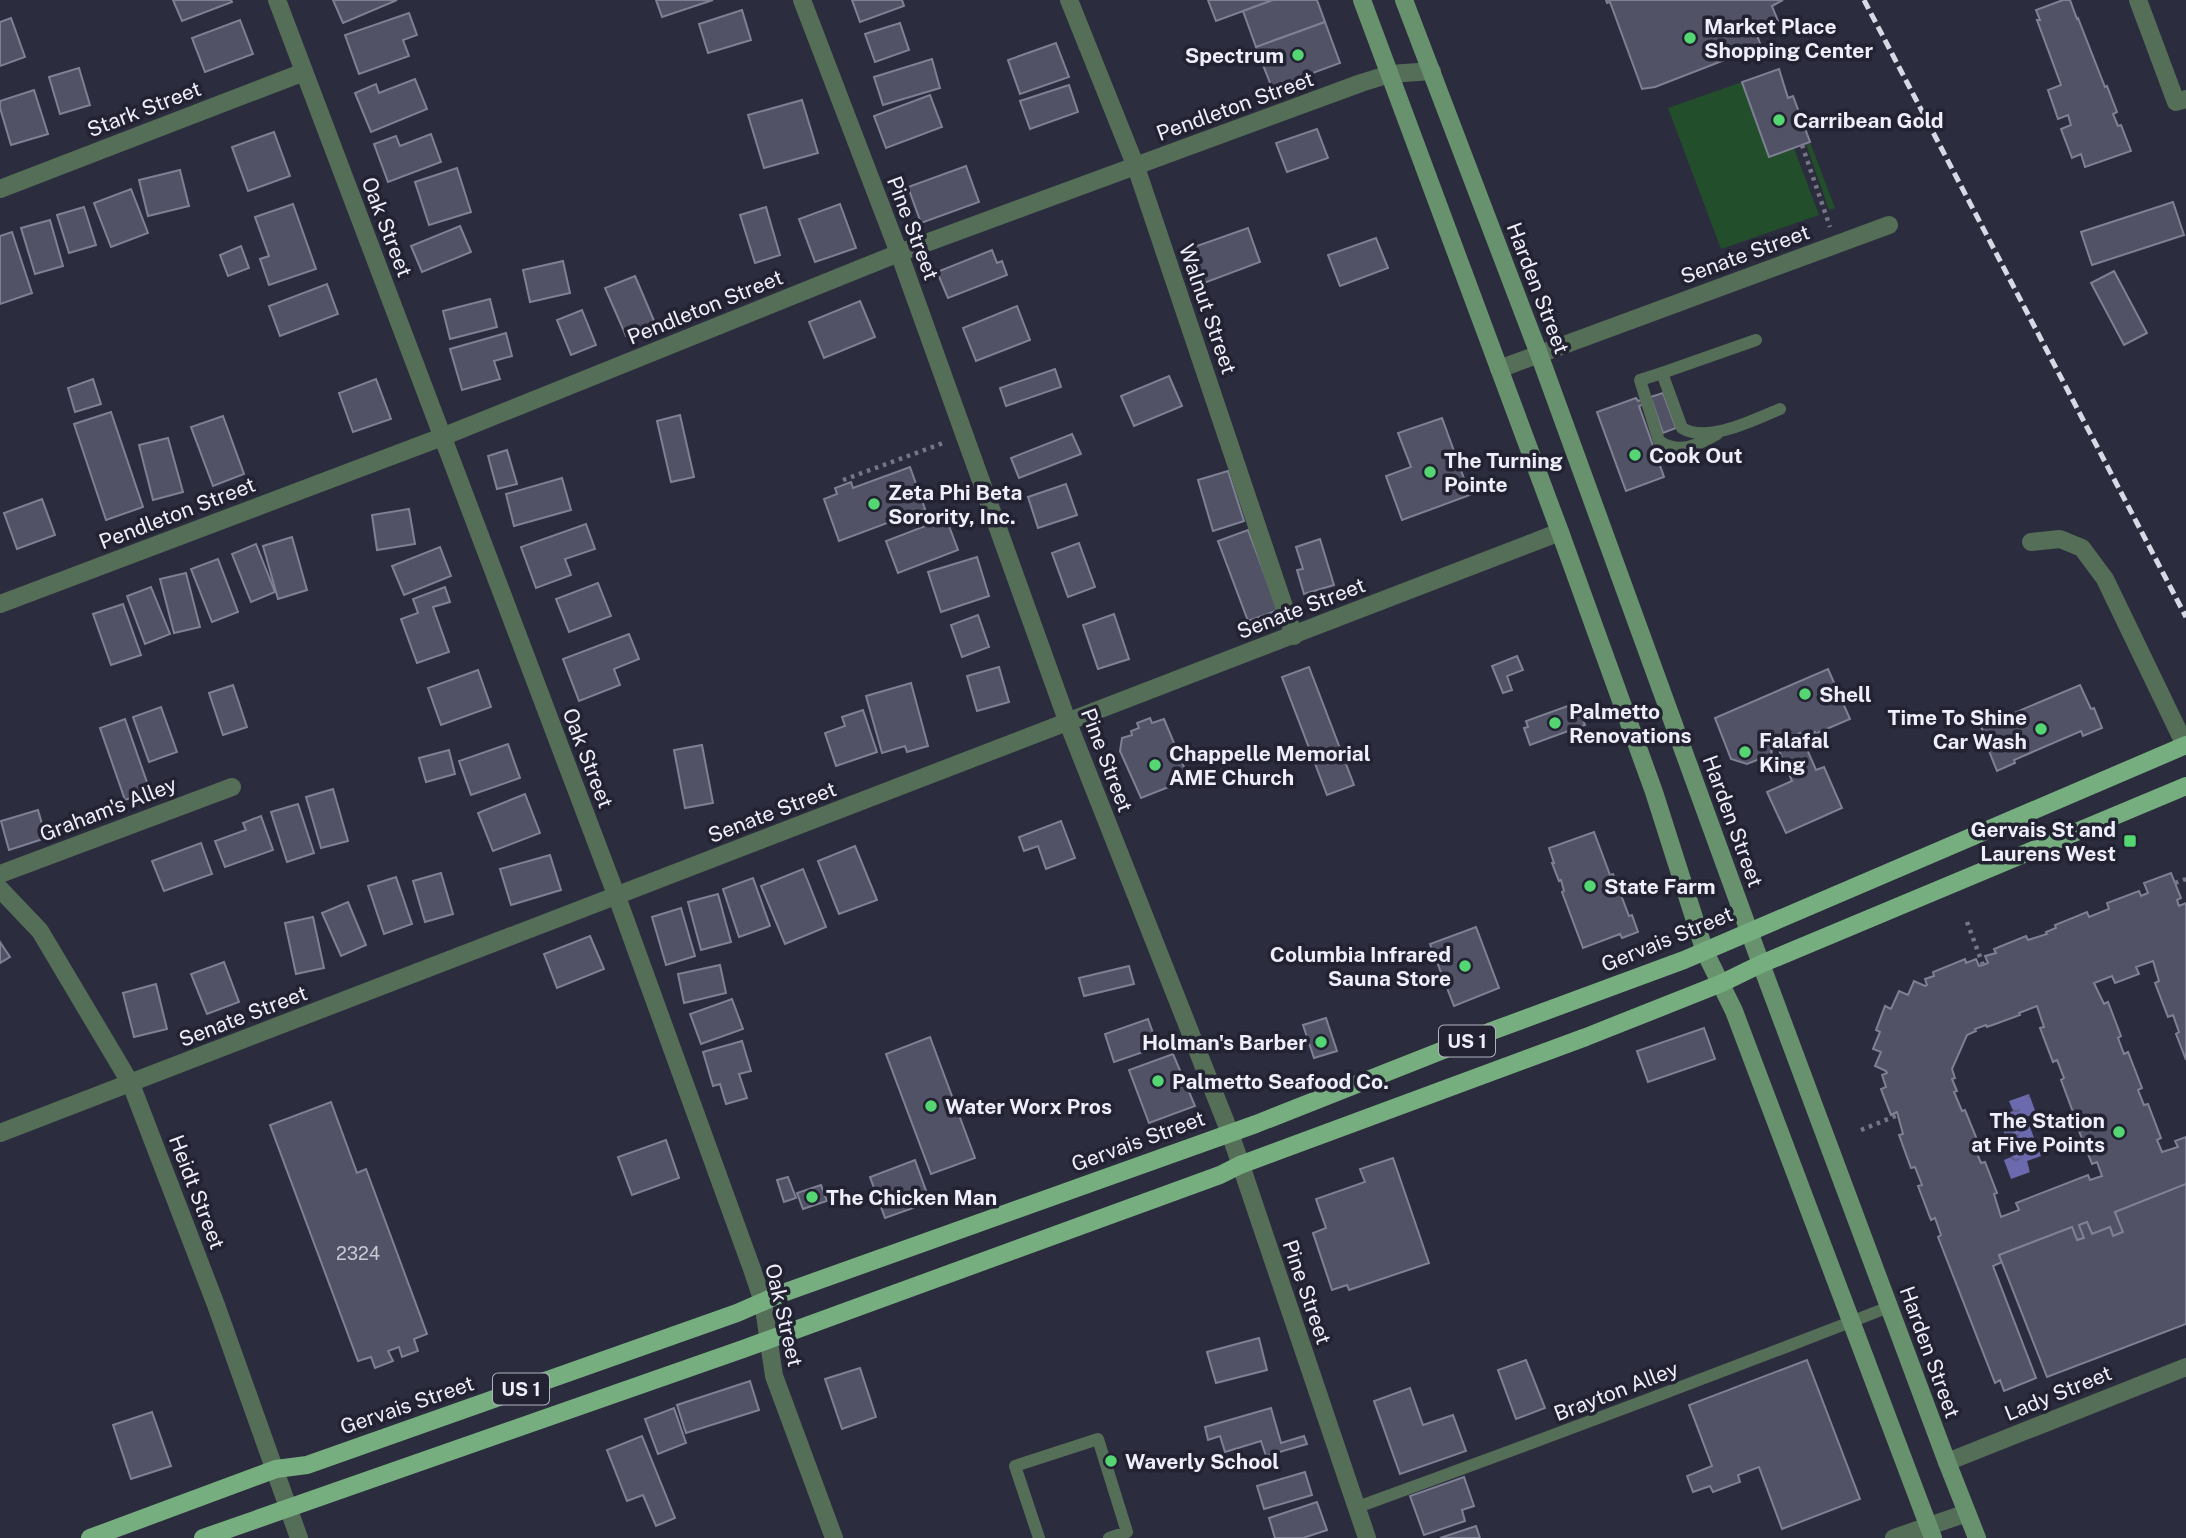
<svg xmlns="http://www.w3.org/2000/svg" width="2186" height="1538" viewBox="0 0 2186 1538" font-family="'Public Sans',sans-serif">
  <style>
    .green { fill: #234e2b }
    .water { fill: url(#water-ripples) }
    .building { fill: #515265; stroke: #7f8094; stroke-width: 2; fill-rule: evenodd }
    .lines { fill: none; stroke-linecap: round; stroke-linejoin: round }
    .path { stroke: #767685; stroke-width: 4.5; stroke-dasharray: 3.5 5; stroke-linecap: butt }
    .service { stroke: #546e57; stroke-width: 12 }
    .minor { stroke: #546e57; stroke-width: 18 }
    .secondary { stroke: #68926e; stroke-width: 18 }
    .primary { stroke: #77ae7f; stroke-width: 18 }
    .rail { stroke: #d9d9e6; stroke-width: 5; stroke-dasharray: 10 5; stroke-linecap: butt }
    .poi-dot { fill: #54d672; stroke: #222232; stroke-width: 2.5 }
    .labels { text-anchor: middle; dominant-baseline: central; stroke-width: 7; stroke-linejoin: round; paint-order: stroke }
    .number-label { font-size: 18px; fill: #c8c8d6 }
    .shield { fill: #222232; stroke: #b2b2bf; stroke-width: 2 }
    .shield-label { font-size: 19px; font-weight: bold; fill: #efeffb }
    .poi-label { font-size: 21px; font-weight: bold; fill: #efeffb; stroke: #222232; text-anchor: start }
    .street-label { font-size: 21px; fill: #efeffb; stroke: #222232 }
  </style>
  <defs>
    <pattern id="water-ripples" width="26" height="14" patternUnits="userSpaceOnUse" patternTransform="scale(1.75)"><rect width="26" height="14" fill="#6c6aae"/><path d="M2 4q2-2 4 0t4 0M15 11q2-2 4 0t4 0" fill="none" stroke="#5a597c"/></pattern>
  </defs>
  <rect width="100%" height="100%" fill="#2b2c3d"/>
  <!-- green -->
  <g class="green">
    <polygon points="1742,82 1769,157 1794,148 1819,215 1721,249 1668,108"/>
    <polygon points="1810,142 1835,208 1829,210 1806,144"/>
  </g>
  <!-- water -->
  <polygon class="water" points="2029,1094 2036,1113 2026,1117 2041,1156 2027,1161 2030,1172 2011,1179 2004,1160 2013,1156 1998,1117 2013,1111 2009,1101"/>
  <!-- building -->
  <g class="building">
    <polygon points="173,0 231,0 232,2 182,21"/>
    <polygon points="333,0 397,0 343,23"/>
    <polygon points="656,0 713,0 662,17"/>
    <polygon points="852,0 902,0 904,6 860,22"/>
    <polygon points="1208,0 1273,0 1216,21"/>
    <polygon points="1273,0 1317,0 1325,22 1256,47 1243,11"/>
    <polygon points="1606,0 1783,0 1772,6 1778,21 1755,30 1761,46 1655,87 1642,89 1610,2 1607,3"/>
    <polygon points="2063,0 2070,0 2077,19 2078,18 2105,87 2107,86 2117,112 2113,114 2118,126 2121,125 2131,151 2085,167 2081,154 2072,158 2061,129 2071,125 2068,115 2058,119 2048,90 2061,85 2037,20 2040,20 2036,10"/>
    <polygon points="742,10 751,40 708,53 699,24"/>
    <polygon points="409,13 417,35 403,40 409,56 359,74 345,35"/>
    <polygon points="11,18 25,57 0,66 0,22"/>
    <polygon points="240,20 253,54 205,72 192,38"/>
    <polygon points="1325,22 1340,63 1272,88 1256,47"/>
    <polygon points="900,23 909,50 875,62 865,34"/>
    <polygon points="1056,43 1069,77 1020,94 1008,60"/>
    <polygon points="932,59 940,88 883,105 874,77"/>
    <polygon points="79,68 90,105 60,114 49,77"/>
    <polygon points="1779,69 1788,98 1793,96 1810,142 1769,157 1742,82"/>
    <polygon points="415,79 427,109 371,132 355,93 376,84 379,93"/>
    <polygon points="1069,85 1078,112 1030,129 1020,101"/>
    <polygon points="34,90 48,134 11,145 0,108 0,101"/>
    <polygon points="930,95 942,127 886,148 874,116"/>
    <polygon points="802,100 818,153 764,168 748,115"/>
    <polygon points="1317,129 1328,158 1287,172 1276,143"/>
    <polygon points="274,132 290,176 248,191 232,147"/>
    <polygon points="431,134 441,162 388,182 374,144 396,136 400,146"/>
    <polygon points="966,166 979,202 921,223 908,187"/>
    <polygon points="457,168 471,212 429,225 415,182"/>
    <polygon points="180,170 189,206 148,216 139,180"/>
    <polygon points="131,189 148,233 111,247 94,203"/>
    <polygon points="2173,202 2184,235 2092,265 2081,232"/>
    <polygon points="293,204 316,269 269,285 260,259 269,256 255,217"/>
    <polygon points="840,204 856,248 815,262 799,219"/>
    <polygon points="84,207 96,245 69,253 57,215"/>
    <polygon points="766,207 780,255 755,263 740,215"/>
    <polygon points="50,220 63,266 35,274 21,228"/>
    <polygon points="460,226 471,252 422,272 411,246"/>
    <polygon points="1248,228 1260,262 1204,283 1191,248"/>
    <polygon points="12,232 32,293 0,304 0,236"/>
    <polygon points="1376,238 1388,268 1340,286 1328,255"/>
    <polygon points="241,246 249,268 228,276 220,255"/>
    <polygon points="992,250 997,263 1002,261 1007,275 948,298 937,272"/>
    <polygon points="563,261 570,293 530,302 523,270"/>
    <polygon points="2114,271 2147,333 2124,345 2091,283"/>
    <polygon points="635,276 655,323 626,336 605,288"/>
    <polygon points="327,284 338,314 280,336 269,306"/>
    <polygon points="490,299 497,327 450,339 443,311"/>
    <polygon points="860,301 875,337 824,358 809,322"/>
    <polygon points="1017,306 1030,340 976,361 963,328"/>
    <polygon points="582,310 596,345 571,355 557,320"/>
    <polygon points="506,333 512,356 494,361 500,379 462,390 450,349"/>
    <polygon points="1055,369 1061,387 1006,406 1000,388"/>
    <polygon points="1169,376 1182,406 1134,426 1121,396"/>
    <polygon points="93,379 101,404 75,412 68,388"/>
    <polygon points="376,379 391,419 353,432 339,393"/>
    <polygon points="1663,393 1676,428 1663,433 1652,401 1639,406 1664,477 1626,491 1597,412 1636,398 1638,401"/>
    <polygon points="111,412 143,507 106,520 74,424"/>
    <polygon points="680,415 694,477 671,482 657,421"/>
    <polygon points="223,416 244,474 213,486 191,427"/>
    <polygon points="1442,418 1470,495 1402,520 1386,476 1411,467 1398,433"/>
    <polygon points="1072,434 1081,454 1019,478 1011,458"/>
    <polygon points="168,438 183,492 153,500 139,445"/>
    <polygon points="507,450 517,484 497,489 488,456"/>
    <polygon points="910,467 925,509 839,541 824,499 837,494 835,488 851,482 853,488"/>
    <polygon points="1228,471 1244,521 1213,531 1198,480"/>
    <polygon points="562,478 571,510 514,526 506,494"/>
    <polygon points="1066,484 1077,515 1038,528 1028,497"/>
    <polygon points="42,499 55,535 17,549 4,513"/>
    <polygon points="409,509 415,544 377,550 372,515"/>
    <polygon points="946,518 958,550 898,573 886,541"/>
    <polygon points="586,524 595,549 565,559 571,575 536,588 521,547"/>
    <polygon points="1248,530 1278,610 1248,621 1218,541"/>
    <polygon points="292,537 307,590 278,599 263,546"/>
    <polygon points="1320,539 1334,585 1304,594 1297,570 1303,569 1296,547"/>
    <polygon points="1079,543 1095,587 1068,597 1052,553"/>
    <polygon points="256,544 275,592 251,602 232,554"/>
    <polygon points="440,547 451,576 404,595 392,566"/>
    <polygon points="977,557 989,596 941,612 928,572"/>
    <polygon points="218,559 238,612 212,622 191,569"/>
    <polygon points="186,573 200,627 174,633 160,579"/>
    <polygon points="598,583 611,616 569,632 556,599"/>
    <polygon points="151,587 170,634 145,644 127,596"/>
    <polygon points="445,587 450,602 433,607 449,652 417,663 401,619 418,613 413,599"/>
    <polygon points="123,604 141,655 111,665 93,614"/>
    <polygon points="1114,614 1129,659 1098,669 1083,625"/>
    <polygon points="978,615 989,647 962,657 951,625"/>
    <polygon points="629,634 639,659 614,669 620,685 579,701 563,659"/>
    <polygon points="1517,656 1523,670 1507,676 1512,690 1503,693 1492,666"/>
    <polygon points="999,667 1009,702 977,711 967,676"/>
    <polygon points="1309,667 1354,785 1327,795 1282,677"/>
    <polygon points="1828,669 1850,719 1815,734 1815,732 1802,737 1800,733 1776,743 1778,748 1771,751 1772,754 1747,764 1731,759 1715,718"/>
    <polygon points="478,670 491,707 441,725 428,688"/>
    <polygon points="911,683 928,746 907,752 905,746 882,753 866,696"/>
    <polygon points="233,685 247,727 223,735 209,693"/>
    <polygon points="2080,685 2091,709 2094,708 2102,728 2083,736 2081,731 2014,760 2015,763 1997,771 1989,751 1991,750 1981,727"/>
    <polygon points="1576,703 1585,725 1530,745 1524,728 1528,727 1526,721"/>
    <polygon points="161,707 177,752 149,762 133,717"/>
    <polygon points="863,710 877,752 836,766 825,733 845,726 842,717"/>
    <polygon points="1150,718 1152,723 1164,719 1189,779 1141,798 1120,751 1122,738 1132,735 1131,731 1139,728 1137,723"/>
    <polygon points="125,719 150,791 125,800 100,728"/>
    <polygon points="1800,733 1816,770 1824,767 1842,808 1786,833 1767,792 1792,781 1776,743"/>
    <polygon points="508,744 520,778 471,795 459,761"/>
    <polygon points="702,745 713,803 685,808 674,750"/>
    <polygon points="449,750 455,774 426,782 419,758"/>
    <polygon points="333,789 348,841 321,848 306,797"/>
    <polygon points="525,794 540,833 493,851 478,813"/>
    <polygon points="298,804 314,853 287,862 271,812"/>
    <polygon points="38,810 46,838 9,850 1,821"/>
    <polygon points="261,816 273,850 225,867 215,841 246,830 243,823"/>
    <polygon points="1061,821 1075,858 1046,869 1038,846 1024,851 1019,837"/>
    <polygon points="1594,832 1610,875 1613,874 1629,916 1632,915 1638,932 1622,938 1620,934 1583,948 1562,892 1564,891 1561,880 1559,881 1552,863 1554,863 1549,848"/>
    <polygon points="201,843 212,874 164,891 152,861"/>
    <polygon points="855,846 877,900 839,914 818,861"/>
    <polygon points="550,855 561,890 511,905 500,869"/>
    <polygon points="803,869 826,927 785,944 761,886"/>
    <polygon points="441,873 453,914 425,922 413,881"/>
    <path d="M2171,873L2181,898L2177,900L2179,906L2186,903V1060L2176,1034L2179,1032L2173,1015L2168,1017L2155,983L2159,981L2153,961L2136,967L2139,974L2115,983L2112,976L2094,983L2104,1004L2108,1002L2121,1036L2118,1038L2124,1054L2128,1052L2142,1088L2138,1090L2144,1105L2148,1104L2161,1138L2157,1140L2162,1152L2178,1147L2175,1141L2186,1137V1184L2115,1212L2123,1232L2113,1236L2110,1227L2092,1234L2087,1222L2079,1225L2084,1238L2077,1240L2072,1227L1999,1255L2002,1262L1993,1266L2036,1378L2004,1391L2000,1380L1995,1383L1938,1237L1941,1235L1935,1218L1931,1220L1918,1186L1922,1185L1915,1167L1911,1168L1899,1135L1903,1134L1897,1112L1891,1115L1881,1089L1886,1087L1882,1075L1887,1073L1886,1071L1875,1066L1881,1052L1873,1049L1880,1032L1876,1030L1885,1006L1891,1009L1899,991L1908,995L1914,981L1925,986L1927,985L1925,979L1934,976L1933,972L1965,959L1966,963L1976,959L1979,966L1983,965L1988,963L1985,956L1996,953L1994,949L2026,936L2028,940L2047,934L2046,932L2056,928L2055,925L2087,912L2089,917L2109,909L2107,903L2139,891L2141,896L2148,893L2144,883ZM2037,1006L2044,1027L2040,1028L2053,1062L2057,1060L2064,1078L2061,1080L2073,1112L2077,1111L2083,1129L2079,1131L2092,1164L2097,1162L2102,1176L2090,1180L2088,1175L2016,1203L2019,1210L2001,1217L1994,1194L1997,1193L1985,1162L1981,1163L1973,1144L1978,1142L1965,1110L1962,1111L1954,1092L1957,1091L1952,1079L1955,1078L1952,1069L1967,1035L1976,1031L1975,1029L1986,1025L1987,1027L2020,1015L2019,1013Z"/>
    <polygon points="396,877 412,924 384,934 368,886"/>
    <polygon points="753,878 770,926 739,937 723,889"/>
    <polygon points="718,894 731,942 701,950 688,902"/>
    <polygon points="348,902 366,945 341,956 322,913"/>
    <polygon points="681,908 695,956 666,965 652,917"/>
    <polygon points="313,917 324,968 296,974 285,923"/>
    <polygon points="1476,927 1499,988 1454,1006 1430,944"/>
    <polygon points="590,936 604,969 557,988 544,954"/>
    <polygon points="0,942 10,957 0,963"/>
    <polygon points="224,962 239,1002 207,1014 191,974"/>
    <polygon points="720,965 726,993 684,1003 678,974"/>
    <polygon points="1129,966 1134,984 1084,996 1079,978"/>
    <polygon points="156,984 167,1029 134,1037 123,993"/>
    <polygon points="732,999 743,1029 701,1044 690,1014"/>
    <polygon points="1326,1018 1337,1051 1314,1058 1303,1025"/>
    <polygon points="1148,1019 1158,1047 1114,1062 1105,1034"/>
    <polygon points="1704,1028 1715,1059 1648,1082 1637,1051"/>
    <polygon points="930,1037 975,1158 931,1174 886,1054"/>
    <polygon points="742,1041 751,1071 739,1074 747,1098 726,1104 720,1084 713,1086 703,1052"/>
    <polygon points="1173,1054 1195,1106 1149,1123 1129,1070"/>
    <polygon points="331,1102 357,1173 366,1169 427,1334 414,1339 418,1351 402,1357 399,1347 388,1351 393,1361 375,1368 371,1357 358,1361 270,1125"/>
    <polygon points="666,1140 679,1178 632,1195 618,1157"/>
    <polygon points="1393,1158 1429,1263 1349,1290 1347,1285 1332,1290 1313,1233 1326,1228 1316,1199 1365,1182 1360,1169"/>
    <polygon points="915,1160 930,1202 885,1218 870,1177"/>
    <polygon points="788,1177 796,1198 784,1202 777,1180"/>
    <polygon points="2186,1184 2186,1324 2047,1377 1999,1255 2072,1227 2077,1240 2084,1238 2079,1225 2087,1222 2092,1234 2110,1227 2113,1236 2123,1232 2115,1212"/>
    <polygon points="821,1185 827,1201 803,1209 797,1193"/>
    <polygon points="1259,1338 1267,1370 1216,1383 1207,1352"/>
    <polygon points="1526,1360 1545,1408 1516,1419 1498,1370"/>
    <polygon points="1807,1360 1860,1499 1782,1529 1759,1467 1738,1475 1740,1482 1713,1492 1710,1486 1693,1492 1687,1476 1712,1466 1689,1405"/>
    <polygon points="860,1368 876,1417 842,1429 825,1379"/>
    <polygon points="750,1381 759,1410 686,1433 677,1405"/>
    <polygon points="1410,1388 1423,1425 1453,1415 1466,1451 1400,1474 1374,1401"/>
    <polygon points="674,1408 686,1443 658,1454 645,1419"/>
    <polygon points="1271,1408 1281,1443 1304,1436 1307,1444 1266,1456 1261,1441 1225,1452 1220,1436 1208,1440 1205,1427"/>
    <polygon points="152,1412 171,1466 131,1479 113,1425"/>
    <polygon points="642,1436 675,1518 656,1526 643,1495 627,1501 607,1450"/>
    <polygon points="1305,1472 1312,1495 1264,1509 1257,1486"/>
    <polygon points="1464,1477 1474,1506 1462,1510 1465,1521 1424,1535 1410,1496"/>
    <polygon points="1317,1502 1327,1530 1303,1538 1275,1538 1269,1518"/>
    <polygon points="1476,1526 1480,1538 1440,1538"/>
  </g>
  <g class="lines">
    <!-- path -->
    <g class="path">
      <polyline points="1802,145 1830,227"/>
      <polyline points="843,480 946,442"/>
      <polyline points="2175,883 2186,879"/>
      <polyline points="1967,922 1983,965"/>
      <polyline points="1861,1130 1898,1115"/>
    </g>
    <!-- service -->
    <g class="service">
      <path d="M1756,340L1662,373L1682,428C1707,444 1756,419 1780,409"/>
      <path d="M1662,373L1640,380L1659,441C1679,455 1698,445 1717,434"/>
      <path d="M1355,1508C1534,1443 1712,1376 1889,1307"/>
      <polyline points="1039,1538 1015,1466 1098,1439 1127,1532 1109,1538"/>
    </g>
    <!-- minor -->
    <g class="minor">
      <polyline points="277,0 617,897 752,1269 763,1302 774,1376 834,1538"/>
      <polyline points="802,0 899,253 1068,723 1230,1133 1367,1538"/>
      <polyline points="1069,0 1136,167 1294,636"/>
      <polyline points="2138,0 2176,102 2186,99"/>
      <polyline points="0,189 304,72"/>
      <polyline points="1499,369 1889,225"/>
      <polyline points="2031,542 2060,539 2082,548 2105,579 2185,745"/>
      <polyline points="0,604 442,437 899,253 1361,83 1390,74 1432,71"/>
      <polyline points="0,874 232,787"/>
      <polyline points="0,889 40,931 131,1084 216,1305 299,1538"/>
      <polyline points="0,1133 1560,532"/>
      <polyline points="1947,1462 2186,1367"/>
      <polyline points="1894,1538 1967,1513"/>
    </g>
    <!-- secondary -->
    <g class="secondary">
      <polyline points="1362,0 1560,532 1654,792 1705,952 1734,1011 1933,1538"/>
      <polyline points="1404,0 1539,354 1761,964 1947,1462 1977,1538"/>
    </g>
    <!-- primary -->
    <g class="primary">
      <polyline points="90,1538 276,1469 307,1465 737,1313 783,1293 1256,1124 1489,1032 1684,960 2186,745"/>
      <polyline points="203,1538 743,1349 1220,1175 1240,1165 1586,1037 1722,983 1761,964 2186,786"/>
    </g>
    <!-- rail -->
    <polyline class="rail" points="1864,0 2186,617"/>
  </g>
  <!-- markers -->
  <g class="poi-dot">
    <circle cx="1690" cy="38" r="7"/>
    <circle cx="1298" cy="55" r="7"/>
    <circle cx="1779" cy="120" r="7"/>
    <circle cx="1635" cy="455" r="7"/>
    <circle cx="1430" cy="472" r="7"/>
    <circle cx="874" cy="504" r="7"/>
    <circle cx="1805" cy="694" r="7"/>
    <circle cx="1555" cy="723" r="7"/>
    <circle cx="2041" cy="729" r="7"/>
    <circle cx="1745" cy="752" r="7"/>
    <circle cx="1155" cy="765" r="7"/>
    <rect x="2123" y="834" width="14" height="14" rx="3.5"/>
    <circle cx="1590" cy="886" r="7"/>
    <circle cx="1465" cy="966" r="7"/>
    <circle cx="1321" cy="1042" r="7"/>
    <circle cx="1158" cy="1081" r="7"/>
    <circle cx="931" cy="1106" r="7"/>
    <circle cx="2119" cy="1132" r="7"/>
    <circle cx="812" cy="1197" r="7"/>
    <circle cx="1111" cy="1461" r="7"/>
  </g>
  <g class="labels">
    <!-- number labels -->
    <g class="number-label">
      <text x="358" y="1253">2324</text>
    </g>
    <!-- shield labels -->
    <g class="shield">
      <rect x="1439" y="1025.5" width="56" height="31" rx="5"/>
      <rect x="493" y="1373.5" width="56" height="31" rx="5"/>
    </g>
    <g class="shield-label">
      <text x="1467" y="1041">US 1</text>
      <text x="521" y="1389">US 1</text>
    </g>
    <!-- poi labels -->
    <g class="poi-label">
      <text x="1704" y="26">Market Place<tspan x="1704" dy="24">Shopping Center</tspan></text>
      <text x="1284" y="55" text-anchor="end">Spectrum</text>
      <text x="1793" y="120">Carribean Gold</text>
      <text x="1649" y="455">Cook Out</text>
      <text x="1444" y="460">The Turning<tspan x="1444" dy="24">Pointe</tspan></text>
      <text x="888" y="492">Zeta Phi Beta<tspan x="888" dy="24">Sorority, Inc.</tspan></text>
      <text x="1819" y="694">Shell</text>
      <text x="1569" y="711">Palmetto<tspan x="1569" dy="24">Renovations</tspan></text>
      <text x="2027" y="717" text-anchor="end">Time To Shine<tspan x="2027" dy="24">Car Wash</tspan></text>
      <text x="1759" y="740">Falafal<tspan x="1759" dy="24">King</tspan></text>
      <text x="1169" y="753">Chappelle Memorial<tspan x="1169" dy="24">AME Church</tspan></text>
      <text x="2116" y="829" text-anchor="end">Gervais St and<tspan x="2116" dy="24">Laurens West</tspan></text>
      <text x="1604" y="886">State Farm</text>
      <text x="1451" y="954" text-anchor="end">Columbia Infrared<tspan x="1451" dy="24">Sauna Store</tspan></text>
      <text x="1307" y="1042" text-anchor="end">Holman's Barber</text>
      <text x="1172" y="1081">Palmetto Seafood Co.</text>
      <text x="945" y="1106">Water Worx Pros</text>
      <text x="2105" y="1120" text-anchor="end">The Station<tspan x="2105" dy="24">at Five Points</tspan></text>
      <text x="826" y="1197">The Chicken Man</text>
      <text x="1125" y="1461">Waverly School</text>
    </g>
    <!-- street labels -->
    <g class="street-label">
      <text transform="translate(1235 106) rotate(-20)">Pendleton Street</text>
      <text transform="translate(144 109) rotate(-21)">Stark Street</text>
      <text transform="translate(387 227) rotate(69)">Oak Street</text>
      <text transform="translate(913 228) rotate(69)">Pine Street</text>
      <text transform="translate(1745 254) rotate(-20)">Senate Street</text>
      <text transform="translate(1538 288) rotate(69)">Harden Street</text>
      <text transform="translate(705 307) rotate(-22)">Pendleton Street</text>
      <text transform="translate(1208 309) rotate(71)">Walnut Street</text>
      <text transform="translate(177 513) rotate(-21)">Pendleton Street</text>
      <text transform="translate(1301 608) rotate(-21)">Senate Street</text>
      <text transform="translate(588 758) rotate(69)">Oak Street</text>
      <text transform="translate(1107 760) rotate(69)">Pine Street</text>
      <text transform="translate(108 809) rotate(-21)">Graham's Alley</text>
      <text transform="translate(772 812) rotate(-21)">Senate Street</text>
      <text transform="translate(1733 821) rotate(70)">Harden Street</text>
      <text transform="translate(1667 939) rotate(-22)">Gervais Street</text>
      <text transform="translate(243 1016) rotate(-21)">Senate Street</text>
      <text transform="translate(1138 1141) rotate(-20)">Gervais Street</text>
      <text transform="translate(197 1192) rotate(69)">Heidt Street</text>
      <text transform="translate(1307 1292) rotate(71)">Pine Street</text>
      <text transform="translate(784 1315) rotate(77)">Oak Street</text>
      <text transform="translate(1930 1352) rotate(70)">Harden Street</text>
      <text transform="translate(1616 1391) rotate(-21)">Brayton Alley</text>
      <text transform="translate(2058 1393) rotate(-22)">Lady Street</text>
      <text transform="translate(407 1405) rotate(-19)">Gervais Street</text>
    </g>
  </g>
</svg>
